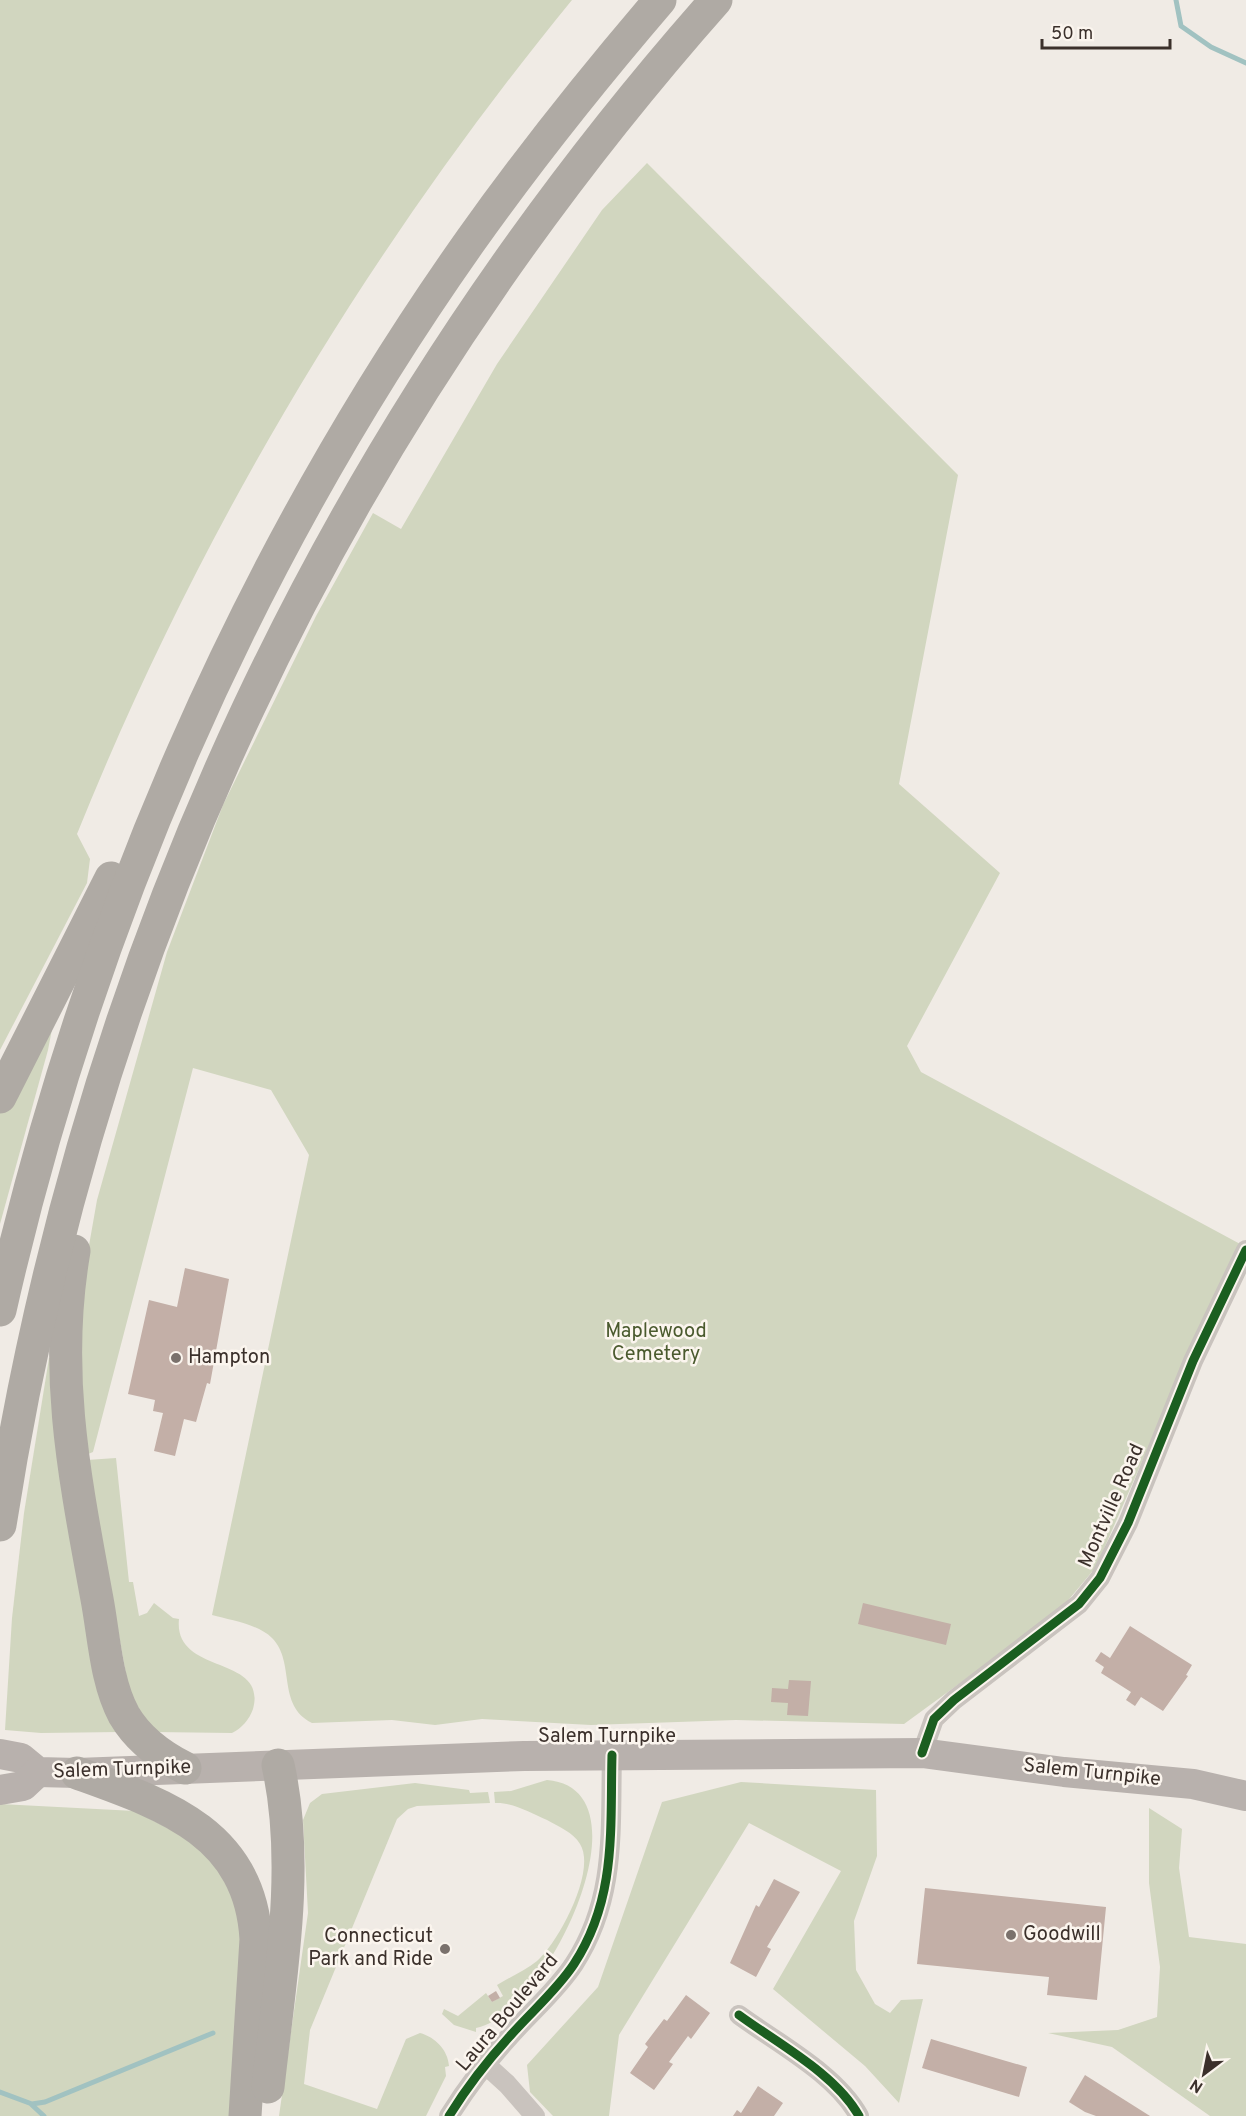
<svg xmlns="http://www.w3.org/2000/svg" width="1246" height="2116" viewBox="0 0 1246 2116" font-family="Overpass,sans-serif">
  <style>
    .green { fill: #d1d6bf }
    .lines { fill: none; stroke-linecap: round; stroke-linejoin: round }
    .stream { stroke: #a1c2c1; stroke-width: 5 }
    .building { fill: #c3afa7 }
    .street { stroke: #c9c3be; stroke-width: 20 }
    .primary { stroke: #b8b1ad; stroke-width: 30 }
    .highway { stroke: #afaaa4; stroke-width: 33 }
    .cycleway-casing { stroke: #fbf5ee; stroke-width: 13 }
    .cycleway { stroke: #1b5e20; stroke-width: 9 }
    .poi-dot { fill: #7a716c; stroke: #fbf5ee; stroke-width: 2 }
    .labels { text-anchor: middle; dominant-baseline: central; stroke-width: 5; stroke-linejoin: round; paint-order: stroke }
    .park-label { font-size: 20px; fill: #4a5a2e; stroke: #fbf5ee }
    .poi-label { font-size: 20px; fill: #3b302b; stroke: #fbf5ee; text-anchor: start }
    .street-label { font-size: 20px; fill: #3b302b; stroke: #fbf5ee }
  </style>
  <rect width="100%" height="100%" fill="#f0ebe5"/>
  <!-- green -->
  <g class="green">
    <path d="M0,0H572C365,253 199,531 77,834L90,859L87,883L0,1050Z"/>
    <path d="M647,163L958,475L899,784L1000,873L907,1046L921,1072L1242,1245L1210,1306L1096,1567L1060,1610L904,1724L736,1720L591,1725L482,1719L435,1725L392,1720L312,1723C276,1705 296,1662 272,1638C258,1624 230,1620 212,1615L309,1155L271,1090L193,1068L93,1452L88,1454L76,1359L81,1291L97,1200L167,952L223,805L316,616L373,513L401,529L497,364L602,210Z"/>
    <polygon points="52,1029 48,1050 0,1224 0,1113"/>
    <polygon points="49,1358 56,1359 120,1732 41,1733 5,1730 12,1618 24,1513"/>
    <path d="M116,1458L129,1582H133L139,1616L147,1613L154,1603L173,1618L179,1619C173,1676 268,1654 253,1709C249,1720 242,1728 232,1733L154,1732L142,1722L128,1685L87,1460Z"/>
    <path d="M547,1780C654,1789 547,2015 476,2028V2032L454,2025L442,2014L444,2009L458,2016L486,1993L492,2002L503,1996L497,1985C510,1977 526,1970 537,1961C558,1943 597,1871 580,1844C573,1832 559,1827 547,1820C531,1813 512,1802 495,1803L494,1792L511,1791Z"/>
    <polygon points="741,1782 876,1790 877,1856 854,1921 856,1970 875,2004 890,2013 901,2000 923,1999 899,2103 865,2066 773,1989 841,1871 749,1823 619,2035 609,2116 553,2116 530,2092 527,2065 598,1987 662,1802"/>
    <path d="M415,1783L469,1790L470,1793L488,1792L490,1803L417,1806L408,1809L397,1819L310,2030L304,2084L377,2109L406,2039L420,2033C435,2037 448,2050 449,2066L445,2067L446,2076L426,2116H279L308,1913L303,1820L310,1803L322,1794Z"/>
    <polygon points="0,1804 135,1811 207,1849 243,1916 232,2116 0,2116"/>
    <polygon points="1149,1808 1182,1829 1179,1868 1189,1937 1246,1944 1246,2116 1210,2116 1112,2047 1048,2033 1118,2030 1157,2017 1160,1967 1149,1883"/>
  </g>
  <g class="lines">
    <!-- stream -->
    <g class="stream">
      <polyline points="1176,0 1181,26 1211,47 1246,63"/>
      <polyline points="0,2092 32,2104 45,2102 213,2033"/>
      <polyline points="32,2105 44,2116"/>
    </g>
  </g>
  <!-- building -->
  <g class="building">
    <polygon points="185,1268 229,1279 210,1384 207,1383 196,1422 184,1419 175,1456 154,1451 163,1413 153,1411 155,1400 128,1394 149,1300 177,1307"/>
    <polygon points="863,1603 951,1624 946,1645 858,1624"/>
    <polygon points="1130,1626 1192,1665 1186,1675 1188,1676 1163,1711 1141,1697 1135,1706 1126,1700 1131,1692 1101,1673 1104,1667 1095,1661 1101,1652 1110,1658"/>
    <polygon points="789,1680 811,1681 808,1716 787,1715 788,1703 771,1702 772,1688 788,1689"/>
    <polygon points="774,1879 800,1892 767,1947 771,1949 756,1977 730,1963 756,1905 759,1907"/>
    <polygon points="925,1888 1106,1907 1097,2000 1047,1995 1049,1977 917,1964"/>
    <polygon points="496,1991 500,1998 492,2002 488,1996"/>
    <polygon points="686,1995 710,2013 691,2039 688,2036 669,2062 673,2064 654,2090 630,2073 648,2047 645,2044 664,2019 667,2021"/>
    <polygon points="931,2039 1027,2067 1019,2097 922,2068"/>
    <polygon points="1085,2075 1150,2116 1096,2116 1085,2112 1069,2102"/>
    <polygon points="758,2086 783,2103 774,2116 733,2116 737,2110 741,2113"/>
  </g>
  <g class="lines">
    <!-- street -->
    <g class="street">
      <polyline points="922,1753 934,1719 954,1700 1079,1604 1100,1578 1128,1523 1193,1361 1246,1250"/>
      <path d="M739,2015C777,2043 836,2074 859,2116"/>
      <polyline points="485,2064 507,2084 535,2116"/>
      <path d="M449,2116C467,2087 487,2061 510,2036C531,2012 557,1990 574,1964C617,1898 610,1829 612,1755"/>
    </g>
    <!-- primary -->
    <g class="primary">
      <polyline points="0,1754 21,1758 38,1772 77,1773 524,1756 922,1753 1064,1772 1193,1784 1246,1796"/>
      <polyline points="0,1790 23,1786 38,1772"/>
    </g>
    <!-- highway -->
    <g class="highway">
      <polyline points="0,1097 111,878"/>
      <path d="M74,1251C53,1373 75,1479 97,1599C104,1636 106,1682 124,1715C138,1739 161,1756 185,1768"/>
      <path d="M0,1310C87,927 244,561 471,240C530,157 594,77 660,0"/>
      <path d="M0,1525C89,952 332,434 716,0"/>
      <path d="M77,1773C163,1804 250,1832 256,1939L245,2116"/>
      <path d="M268,2087C279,1985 301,1867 278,1765"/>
    </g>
    <!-- cycleway casing -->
    <g class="cycleway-casing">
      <g id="cycleway">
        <polyline points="922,1753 934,1719 954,1700 1079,1604 1100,1578 1128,1523 1193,1361 1246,1250"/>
        <path d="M739,2015C777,2043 836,2074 859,2116"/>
        <path d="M449,2116C467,2087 487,2061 510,2036C531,2012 557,1990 574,1964C617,1898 610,1829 612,1755"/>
      </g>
    </g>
    <!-- cycleway -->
    <use href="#cycleway" class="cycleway"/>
  </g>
  <!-- markers -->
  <g class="poi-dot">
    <circle cx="176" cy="1358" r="6"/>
    <circle cx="1011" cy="1935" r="6"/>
    <circle cx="445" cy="1949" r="6"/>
  </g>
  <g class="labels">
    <!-- park labels -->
    <g class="park-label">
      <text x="656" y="1332">Maplewood<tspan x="656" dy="23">Cemetery</tspan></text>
    </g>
    <!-- poi labels -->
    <g class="poi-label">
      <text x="188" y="1358">Hampton</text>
      <text x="1023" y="1935">Goodwill</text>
      <text x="433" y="1937" text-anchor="end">Connecticut<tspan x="433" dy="23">Park and Ride</tspan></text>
    </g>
    <!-- street labels -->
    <g class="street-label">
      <text transform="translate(1112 1506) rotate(-66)">Montville Road</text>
      <text x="607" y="1737">Salem Turnpike</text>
      <text transform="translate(122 1770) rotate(-2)">Salem Turnpike</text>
      <text transform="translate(1092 1773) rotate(6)">Salem Turnpike</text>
      <text transform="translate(508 2013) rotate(-50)">Laura Boulevard</text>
    </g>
  </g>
  <!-- north arrow -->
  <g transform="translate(1204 2074) rotate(212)" stroke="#fbf5ee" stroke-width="4.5" paint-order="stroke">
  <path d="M0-4.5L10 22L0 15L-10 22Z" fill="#3b302b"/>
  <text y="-9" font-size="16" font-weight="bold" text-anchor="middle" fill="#3b302b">N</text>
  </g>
  <!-- scale -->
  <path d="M1042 39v9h128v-9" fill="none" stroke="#3b302b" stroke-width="3"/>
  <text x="1051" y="39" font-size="18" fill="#3b302b" stroke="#fbf5ee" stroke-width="4.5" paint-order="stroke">50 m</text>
</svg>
